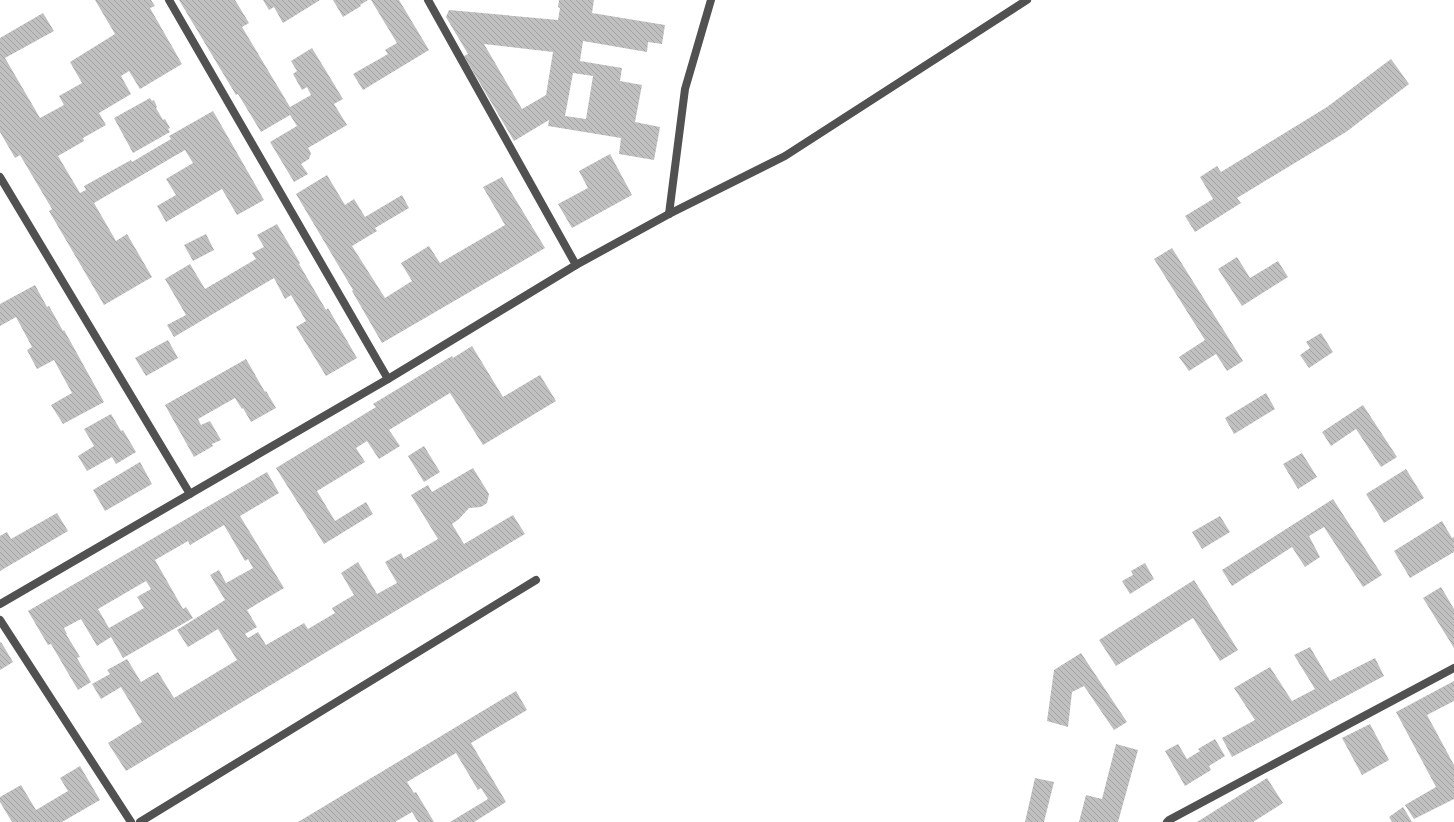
<svg xmlns="http://www.w3.org/2000/svg" width="1454" height="822" viewBox="0 0 1454 822" font-family="Overpass,sans-serif">
  <style>
    .building { fill: url(#building-back-hatch); fill-rule: evenodd }
    .lines { fill: none; stroke-linecap: round; stroke-linejoin: round }
    .lane { stroke: #515151; stroke-width: 8 }
    .street { stroke: #515151; stroke-width: 8 }
  </style>
  <defs>
    <pattern id="building-back-hatch" width="6" height="6" patternUnits="userSpaceOnUse"><rect width="6" height="6" fill="#c0c0c0"/><path d="M-1 5l2 2M0 0l6 6M5-1l2 2" fill="none" stroke="#a3a3a3"/></pattern>
  </defs>
  <rect width="100%" height="100%" fill="#fff"/>
  <!-- building -->
  <g class="building">
    <polygon points="95,0 151,0 155,6 150,8 182,64 140,89 129,71 121,76 131,94 99,113 106,125 83,138 84,141 58,156 80,193 86,190 84,186 131,160 132,162 171,139 169,136 213,111 264,200 237,215 222,189 166,222 157,206 176,195 166,179 193,163 185,150 94,203 116,241 127,234 152,277 104,305 49,211 52,209 20,155 15,158 0,132 0,38 43,13 54,31 5,58 40,118 64,105 59,96 82,83 70,62 115,34"/>
    <polygon points="179,0 235,0 249,23 242,27 290,107 311,95 307,87 302,90 293,74 297,71 291,61 312,48 343,99 334,104 347,125 308,148 311,153 309,159 301,164 308,174 294,182 270,142 297,126 290,115 261,132 238,94 236,95"/>
    <polygon points="263,0 320,0 283,23 274,7 269,10"/>
    <polygon points="333,0 368,0 360,5 361,6 343,17"/>
    <polygon points="371,0 399,0 429,50 363,90 353,74 388,54 385,50 397,43"/>
    <path d="M559,0H594L592,13L665,25L662,44L648,42L647,52L583,41L580,61L622,68L620,81L642,85L635,122L660,127L654,160L619,154L621,138L548,126L549,120L514,141L464,56L468,54L446,17L449,10L558,20L560,8L558,7ZM484,44L553,52L546,95L522,109ZM573,73L593,76L586,119L565,116Z"/>
    <polygon points="1391,59 1409,84 1346,132 1237,198 1241,203 1195,232 1185,216 1213,199 1200,177 1217,166 1221,172 1327,107"/>
    <polygon points="150,98 152,101 154,100 157,107 156,108 163,120 165,119 170,128 168,129 170,132 133,153 114,118"/>
    <polygon points="610,154 632,195 572,228 558,204 588,188 579,171"/>
    <polygon points="327,175 345,205 354,199 365,217 402,195 409,208 375,228 377,231 352,246 385,298 412,281 401,263 429,246 440,263 505,225 483,187 502,177 545,248 382,343 352,291 353,290 296,194"/>
    <polygon points="277,224 300,263 299,264 326,310 328,308 357,358 326,376 296,327 306,321 291,295 285,299 274,278 174,337 167,325 186,315 165,279 190,264 205,289 256,259 252,253 264,247 257,235"/>
    <polygon points="206,234 214,250 193,261 184,245"/>
    <polygon points="1172,248 1243,361 1227,371 1216,354 1189,371 1179,357 1205,340 1154,259"/>
    <polygon points="1237,257 1250,278 1278,261 1288,277 1242,306 1218,269"/>
    <polygon points="35,285 47,307 49,306 63,331 64,330 104,402 63,424 51,405 72,393 54,360 37,369 27,350 32,347 16,317 0,326 0,304"/>
    <polygon points="1321,333 1333,352 1309,368 1300,355 1310,348 1306,342"/>
    <polygon points="168,340 178,358 146,376 135,358"/>
    <polygon points="472,346 503,397 540,375 556,401 483,445 450,393 389,430 400,446 379,459 367,441 356,448 365,462 317,491 335,521 366,502 373,514 324,544 276,468 376,407 373,404 452,356 453,358"/>
    <polygon points="246,359 265,392 266,391 276,408 251,422 243,408 242,409 235,398 198,419 201,425 210,421 221,440 212,444 213,446 194,457 165,405"/>
    <polygon points="1266,393 1275,409 1234,434 1225,418"/>
    <polygon points="1363,405 1397,457 1381,467 1356,429 1331,446 1322,432"/>
    <polygon points="111,414 121,431 123,430 136,452 116,464 112,457 87,471 78,456 94,446 84,429"/>
    <polygon points="424,446 440,472 424,482 408,456"/>
    <polygon points="1302,453 1317,477 1298,489 1283,464"/>
    <polygon points="140,462 152,484 105,511 93,490"/>
    <path d="M473,468L489,494L487,503L481,507L469,508L459,519L452,524L464,544L513,515L525,534L126,771L108,743L142,722L121,687L101,699L92,684L110,674L107,670L127,659L141,682L158,672L174,698L237,660L218,629L188,647L177,630L225,600L210,575L219,570L226,583L253,568L248,559L245,561L224,525L190,545L188,541L155,560L183,609L186,607L193,618L123,658L111,637L97,646L81,619L64,628L67,634H66L80,657L77,658L91,682L78,690L51,644L48,645L28,611L267,472L279,493L240,516L284,588L247,610L257,627L245,634L248,638L258,632L266,645L304,623L308,629L335,613L332,608L354,595L341,573L358,562L377,594L397,583L385,562L401,553L404,559L438,539L411,495L428,485L432,492ZM146,581L151,589L137,597L144,608L109,628L98,609Z"/>
    <polygon points="1406,469 1424,498 1384,523 1366,494"/>
    <polygon points="1333,499 1382,575 1363,587 1324,527 1309,536 1320,557 1305,567 1292,547 1232,586 1222,570"/>
    <polygon points="57,513 68,531 0,571 0,536 7,532 11,539"/>
    <polygon points="1220,516 1230,532 1202,549 1192,532"/>
    <polygon points="1442,521 1452,538 1454,537 1454,552 1410,578 1394,551"/>
    <polygon points="1145,563 1154,579 1130,594 1122,581 1133,575 1131,571"/>
    <polygon points="1194,580 1238,650 1220,661 1193,618 1116,666 1099,640"/>
    <polygon points="1441,587 1454,609 1454,648 1423,598"/>
    <polygon points="1,642 13,662 0,670 0,643"/>
    <polygon points="1310,647 1330,681 1375,658 1384,676 1232,757 1222,738 1255,720 1234,688 1270,667 1292,701 1315,689 1294,655"/>
    <polygon points="1081,653 1127,722 1114,730 1084,686 1072,692 1068,727 1047,721 1054,670"/>
    <polygon points="1454,681 1454,701 1427,715 1454,765 1454,799 1414,819 1405,805 1436,787 1396,712"/>
    <polygon points="516,691 527,710 471,743 506,802 474,822 450,822 488,799 481,788 478,790 456,753 407,782 414,793 416,792 434,822 418,822 412,812 395,822 298,822"/>
    <polygon points="1370,724 1389,760 1362,775 1342,738"/>
    <polygon points="1215,739 1225,756 1209,766 1211,770 1185,786 1165,751 1178,744 1187,759 1200,751 1198,749"/>
    <polygon points="1116,744 1138,750 1118,822 1079,822 1086,795 1102,799"/>
    <polygon points="80,766 100,800 62,822 12,822 0,802 0,797 21,785 36,810 68,791 60,778"/>
    <polygon points="1035,778 1054,782 1044,822 1025,822"/>
    <polygon points="1267,778 1283,803 1253,822 1197,822"/>
    <polygon points="1403,807 1412,822 1392,822 1389,817"/>
  </g>
  <g class="lines">
    <!-- lane -->
    <g class="lane">
      <polyline points="169,0 388,379"/>
      <polyline points="0,177 190,494"/>
      <polyline points="669,214 685,89 711,0"/>
      <polyline points="576,265 669,214 785,156 1027,0"/>
      <polyline points="0,604 388,379 576,265 428,0"/>
      <polyline points="140,822 536,580"/>
    </g>
    <!-- street -->
    <g class="street">
      <polyline points="0,620 131,822"/>
      <polyline points="1167,822 1169,820 1454,668"/>
    </g>
  </g>
</svg>
